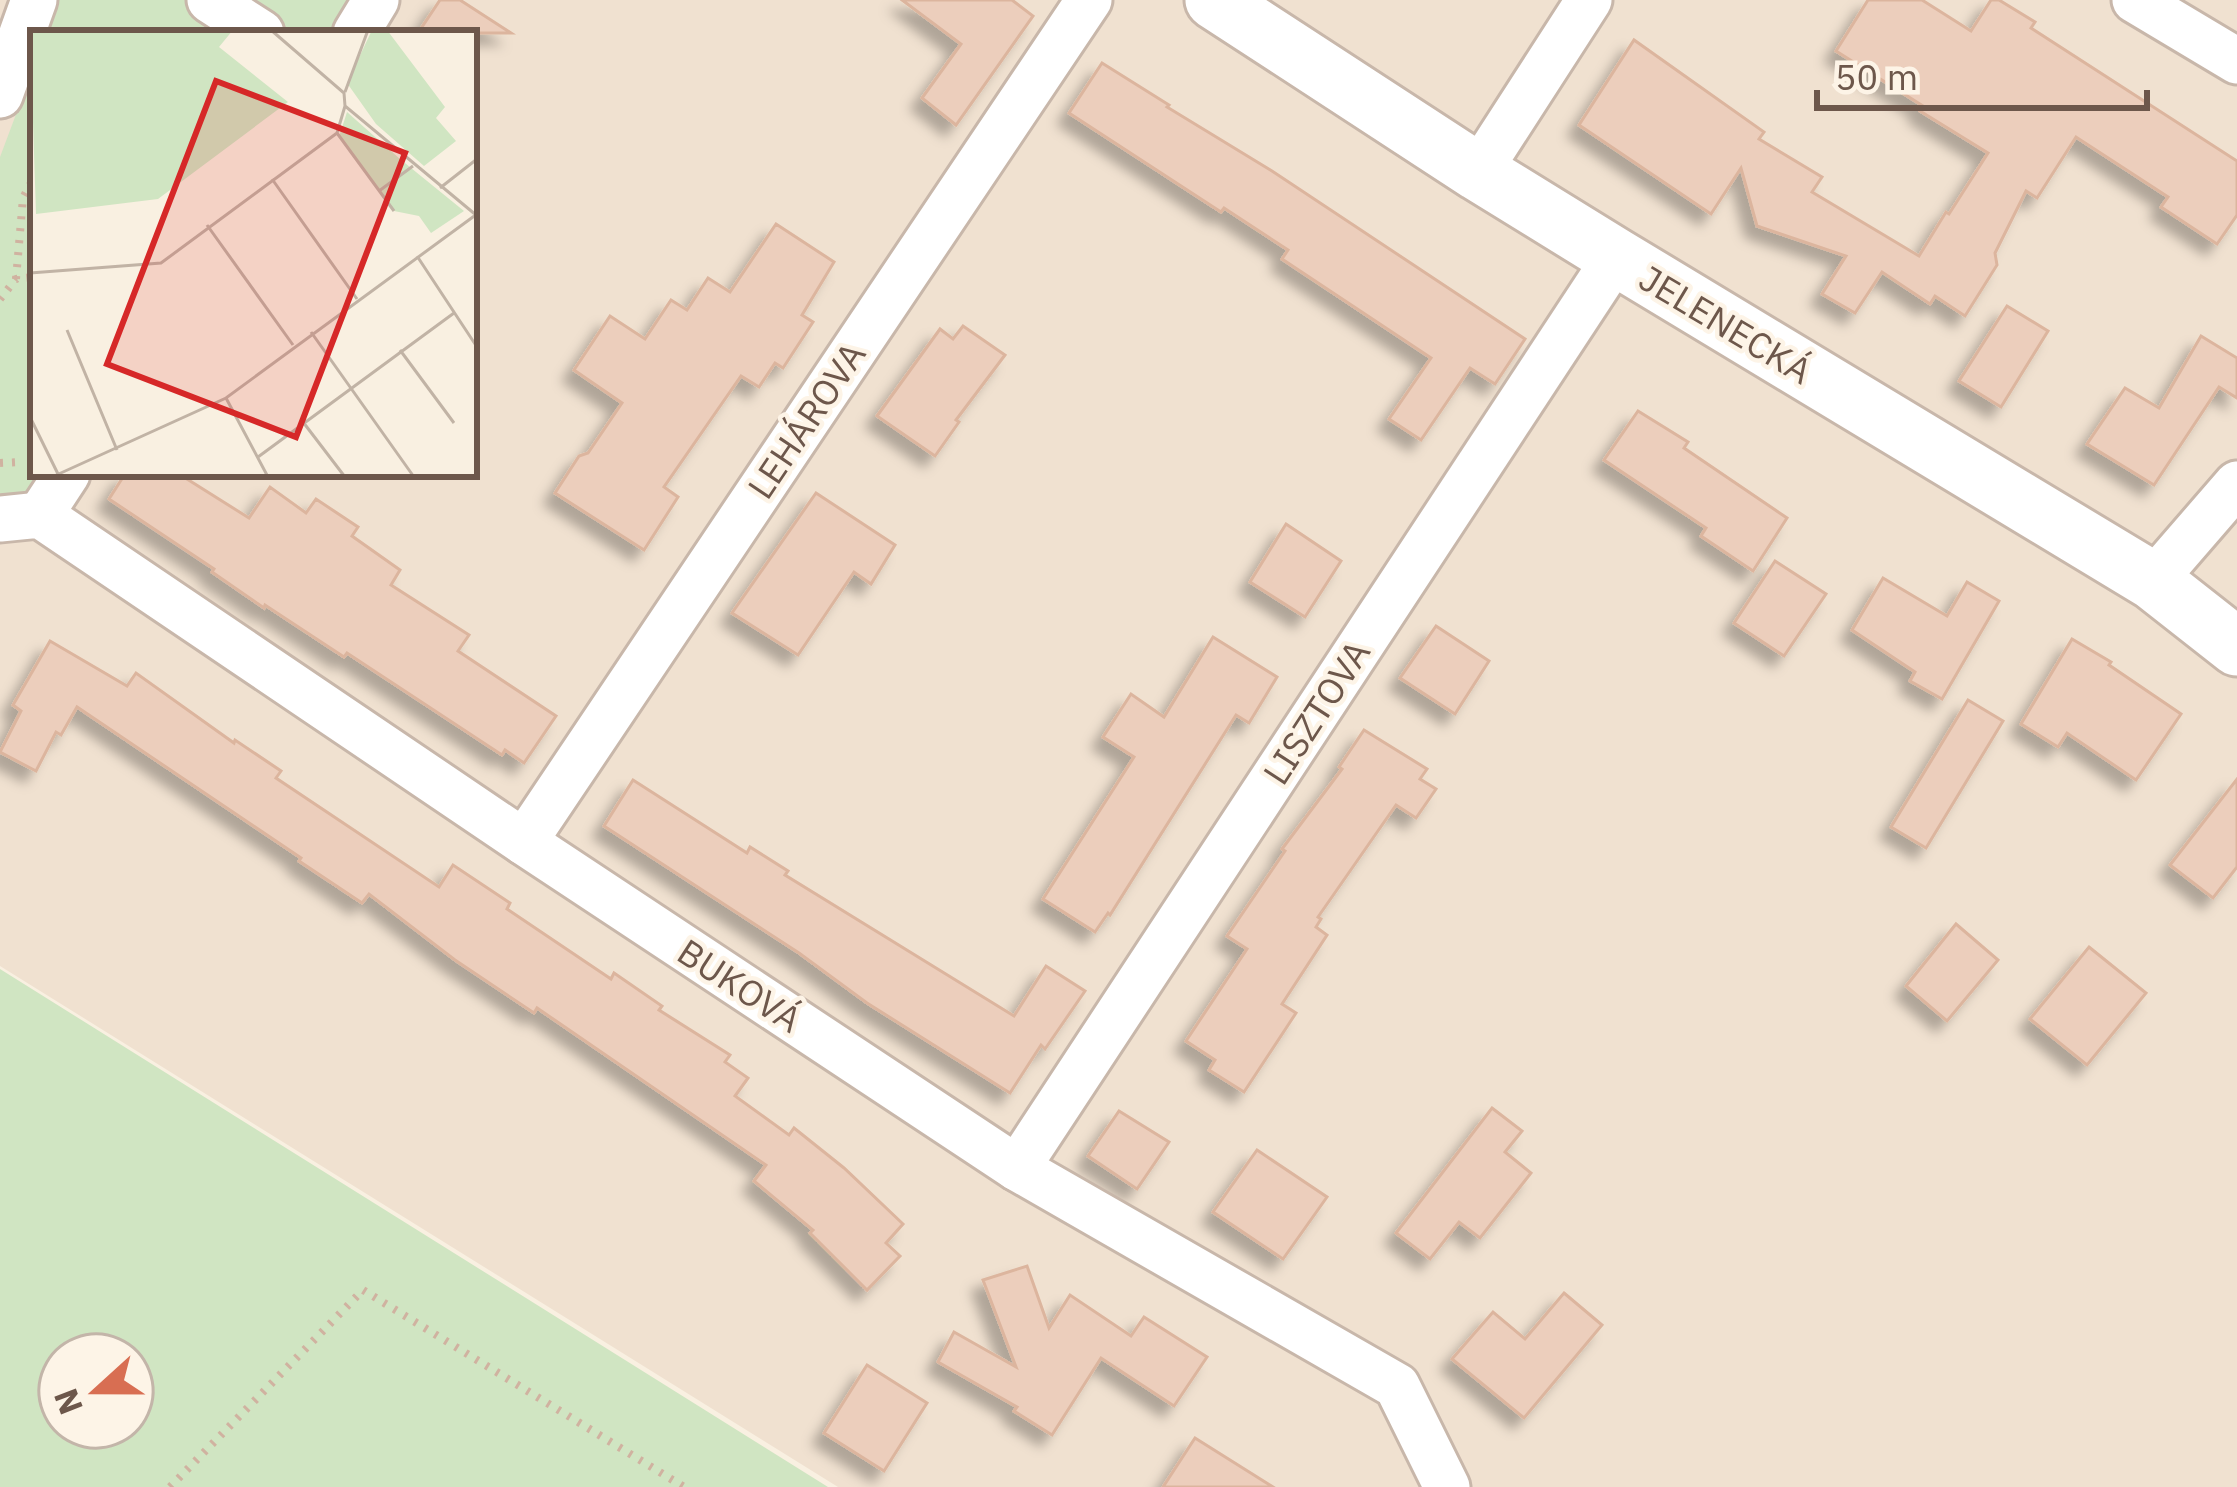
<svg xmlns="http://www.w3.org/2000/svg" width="2237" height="1487" viewBox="0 0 2237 1487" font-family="'IBM Plex Sans',sans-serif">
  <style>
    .residential { fill: #f0e1d0; fill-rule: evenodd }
    .green { fill: #d0e5c2; fill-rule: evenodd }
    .building { fill: #eccebc; stroke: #dcb59e; stroke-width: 3; filter: url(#shadow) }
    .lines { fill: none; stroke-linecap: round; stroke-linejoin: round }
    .minor-casing { stroke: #c8b7aa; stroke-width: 51 }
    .tertiary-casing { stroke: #c8b7aa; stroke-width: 63 }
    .path { stroke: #d0b2a0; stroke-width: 8; stroke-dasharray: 3 9; stroke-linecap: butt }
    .minor { stroke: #fff; stroke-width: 45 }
    .tertiary { stroke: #fff; stroke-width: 57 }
    .labels { text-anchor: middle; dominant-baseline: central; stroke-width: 9; stroke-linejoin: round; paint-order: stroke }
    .street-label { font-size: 36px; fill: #6d574b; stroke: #fdf4e7 }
    .inset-road { fill: none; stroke: #c1b3a5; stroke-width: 3 }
    .view { fill: #d62828; fill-opacity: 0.15; stroke: #d62828; stroke-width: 6 }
    .inset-edge { fill: none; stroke: #6d574b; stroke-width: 6 }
  </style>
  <defs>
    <filter id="shadow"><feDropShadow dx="-11" dy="11" stdDeviation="6" flood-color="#0004"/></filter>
  </defs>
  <rect width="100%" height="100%" fill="#f9f0e1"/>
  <!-- residential -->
  <path class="residential" d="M0,0H2237V1487H838L0,966ZM33,33H474V474H33Z"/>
  <!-- green -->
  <g class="green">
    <polygon points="58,0 373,0 352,33 47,33"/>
    <polygon points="33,69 33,474 71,474 60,491 0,501 0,157"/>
    <path d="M0,969L828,1487H0ZM132,1355V1427H60V1355Z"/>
  </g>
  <!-- building -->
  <g class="building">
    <polygon points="440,0 460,0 511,33 418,33"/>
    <polygon points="902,0 1012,0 1033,16 956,125 922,98 961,44"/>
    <polygon points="1868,0 1922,0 1971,31 1991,0 1999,0 2035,22 2031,28 2237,161 2237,215 2217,244 2161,207 2168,197 2076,137 2037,198 2026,191 1995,253 1997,265 1965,316 1935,296 1930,304 1882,272 1855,313 1822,294 1846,256 1757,226 1741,168 1711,214 1579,125 1634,40 1764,132 1759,139 1822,177 1812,192 1919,256 1946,212 1949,214 1988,153 1920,111 1923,106 1836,51"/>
    <polygon points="1102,63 1169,105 1167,107 1272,171 1525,339 1495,384 1470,368 1421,440 1389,419 1431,358 1282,259 1288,250 1224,208 1221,212 1069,113"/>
    <polygon points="776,224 834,262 802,315 813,322 783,368 775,363 759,387 741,376 664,487 678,497 644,550 555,493 579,456 588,453 622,403 574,370 610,316 645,339 671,300 687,310 708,278 730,292"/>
    <polygon points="2007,306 2048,331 2001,407 1959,381"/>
    <polygon points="963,326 1005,355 956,420 959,422 935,456 877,416 940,329 953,339"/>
    <polygon points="2201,336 2237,358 2237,398 2219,387 2154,485 2087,444 2125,388 2159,408"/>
    <polygon points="1638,411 1688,442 1684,448 1787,518 1753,571 1701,536 1706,528 1604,460"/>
    <polygon points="125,474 179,474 249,518 270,487 306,513 316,499 358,527 352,536 400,570 391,585 469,635 458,651 556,716 524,763 505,750 502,755 347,653 344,657 265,605 264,608 212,572 214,569 109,499"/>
    <polygon points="816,493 895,545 871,584 854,572 798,655 732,613"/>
    <polygon points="1286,524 1341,561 1305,617 1250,582"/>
    <polygon points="1775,561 1826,594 1784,656 1734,623"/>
    <polygon points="1883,578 1947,616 1967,582 1999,601 1942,699 1910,681 1915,672 1852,630"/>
    <polygon points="1436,626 1489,661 1455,714 1400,678"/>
    <polygon points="1213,637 1277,677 1249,723 1236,715 1110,915 1108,913 1095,932 1043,899 1134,757 1103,737 1131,694 1164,717"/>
    <polygon points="2072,639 2111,662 2109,665 2181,714 2136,780 2067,733 2058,747 2021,724"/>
    <polygon points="50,641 127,686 136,673 234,743 235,740 281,771 276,778 439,887 453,865 510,903 507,909 611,979 614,973 662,1006 659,1010 730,1055 725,1062 748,1078 735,1096 789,1135 794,1128 844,1168 903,1224 886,1243 900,1256 867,1290 810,1233 813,1230 754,1181 766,1165 537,1008 534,1013 455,960 369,894 362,903 299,861 301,858 77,707 61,735 56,732 36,771 0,752 21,711 13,705"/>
    <polygon points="1968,700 2003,721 1926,848 1891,827"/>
    <polygon points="1364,730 1427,769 1420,779 1436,789 1416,818 1396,805 1318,917 1321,919 1316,927 1327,935 1282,1004 1296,1013 1244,1092 1209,1070 1215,1060 1186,1041 1247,949 1227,936 1285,851 1282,849 1342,769 1339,767"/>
    <polygon points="2237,779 2237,867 2213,898 2170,865"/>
    <polygon points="633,780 747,853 750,847 788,871 785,875 1014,1016 1046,966 1085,991 1045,1049 1041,1045 1010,1093 867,1003 799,953 604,826"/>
    <polygon points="1956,924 1998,960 1947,1021 1906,986"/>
    <polygon points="2089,947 2146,993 2087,1065 2030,1019"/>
    <polygon points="1492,1108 1522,1131 1505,1152 1531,1173 1480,1238 1459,1222 1430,1259 1396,1233"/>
    <polygon points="1119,1111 1169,1142 1137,1189 1088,1156"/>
    <polygon points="1257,1150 1327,1197 1283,1259 1213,1212"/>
    <polygon points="1027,1266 1049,1328 1070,1295 1131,1336 1144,1317 1207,1357 1174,1406 1101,1358 1052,1435 1014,1411 1017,1407 938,1362 954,1332 1016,1367 983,1280"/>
    <polygon points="1564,1293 1602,1325 1524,1418 1452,1359 1493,1312 1525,1339"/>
    <polygon points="867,1365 927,1403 884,1471 824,1433"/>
    <polygon points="1195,1438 1273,1487 1163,1487"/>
  </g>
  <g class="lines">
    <!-- minor casing -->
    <g class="minor-casing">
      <g id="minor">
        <polyline points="210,0 261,33"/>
        <polyline points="2135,0 2237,61"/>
        <polyline points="356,33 376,0"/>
        <polyline points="0,95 34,0"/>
        <polyline points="1478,172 1589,0"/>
        <polyline points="40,515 67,474"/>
        <polyline points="0,519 40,515 524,842 1017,1168 1397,1386 1447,1487"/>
        <polyline points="2153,581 2237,484"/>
        <polyline points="524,842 1089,0"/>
        <polyline points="1017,1168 1616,257"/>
      </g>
    </g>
    <!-- tertiary casing -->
    <g class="tertiary-casing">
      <polyline id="tertiary" points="1214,0 1478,172 1616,257 2153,581 2237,647"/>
    </g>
    <!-- path -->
    <g class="path">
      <polyline points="16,279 23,198 33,179"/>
      <polyline points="0,299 16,279 33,277"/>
      <polyline points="0,463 23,462"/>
      <polyline points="170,1487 363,1290 684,1487"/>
    </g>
    <!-- minor -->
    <use href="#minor" class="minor"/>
    <!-- tertiary -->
    <use href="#tertiary" class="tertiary"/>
  </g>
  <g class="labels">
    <!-- street labels -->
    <g class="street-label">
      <text transform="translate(1726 324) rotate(31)">JELENECKÁ</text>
      <text transform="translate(806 420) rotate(-56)">LEHÁROVA</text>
      <text transform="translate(1316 712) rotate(-57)">LISZTOVA</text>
      <text transform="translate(740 985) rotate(33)">BUKOVÁ</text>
    </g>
  </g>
  <!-- overview -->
  <g transform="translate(30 30)">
    <rect width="447" height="447" fill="#f9f0e1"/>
    <path d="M0,0H203L189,17L258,72L128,169L6,184ZM342,0H357L415,77L406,88L426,111L394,136L346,94L317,53ZM317,82L370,129L434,181L401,203L389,186L364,181L309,107Z" fill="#d0e5c2"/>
    <path class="inset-road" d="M241,0L314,63L315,76L446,185M315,62L338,0M307,103L364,181M242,149L327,269M410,158L447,129M349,161L383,136M177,195L263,315M387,226L447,317M0,243L131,233L307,103L315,76M37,300L87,420M281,302L384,447M370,320L424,393M196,368L238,447M0,387L28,444M273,392L315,447M228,427L424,283M22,447L196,368L447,184"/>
    <path class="view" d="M186,51L375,123L266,407L77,334Z"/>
    <rect width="447" height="447" class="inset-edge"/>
  </g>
  <!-- north arrow -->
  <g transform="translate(96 1391) rotate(249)"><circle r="57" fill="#fdf4e7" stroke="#c3b5a9" stroke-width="3"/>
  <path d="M0-9L21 45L0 30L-21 45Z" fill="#d86e52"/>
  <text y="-18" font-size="33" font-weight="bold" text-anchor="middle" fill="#6d574b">N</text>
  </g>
  <!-- scale -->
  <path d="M1817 90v18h330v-18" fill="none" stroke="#6d574b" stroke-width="6"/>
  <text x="1835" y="90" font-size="36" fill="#6d574b" stroke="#fdf4e7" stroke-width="9" paint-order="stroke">50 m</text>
</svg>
